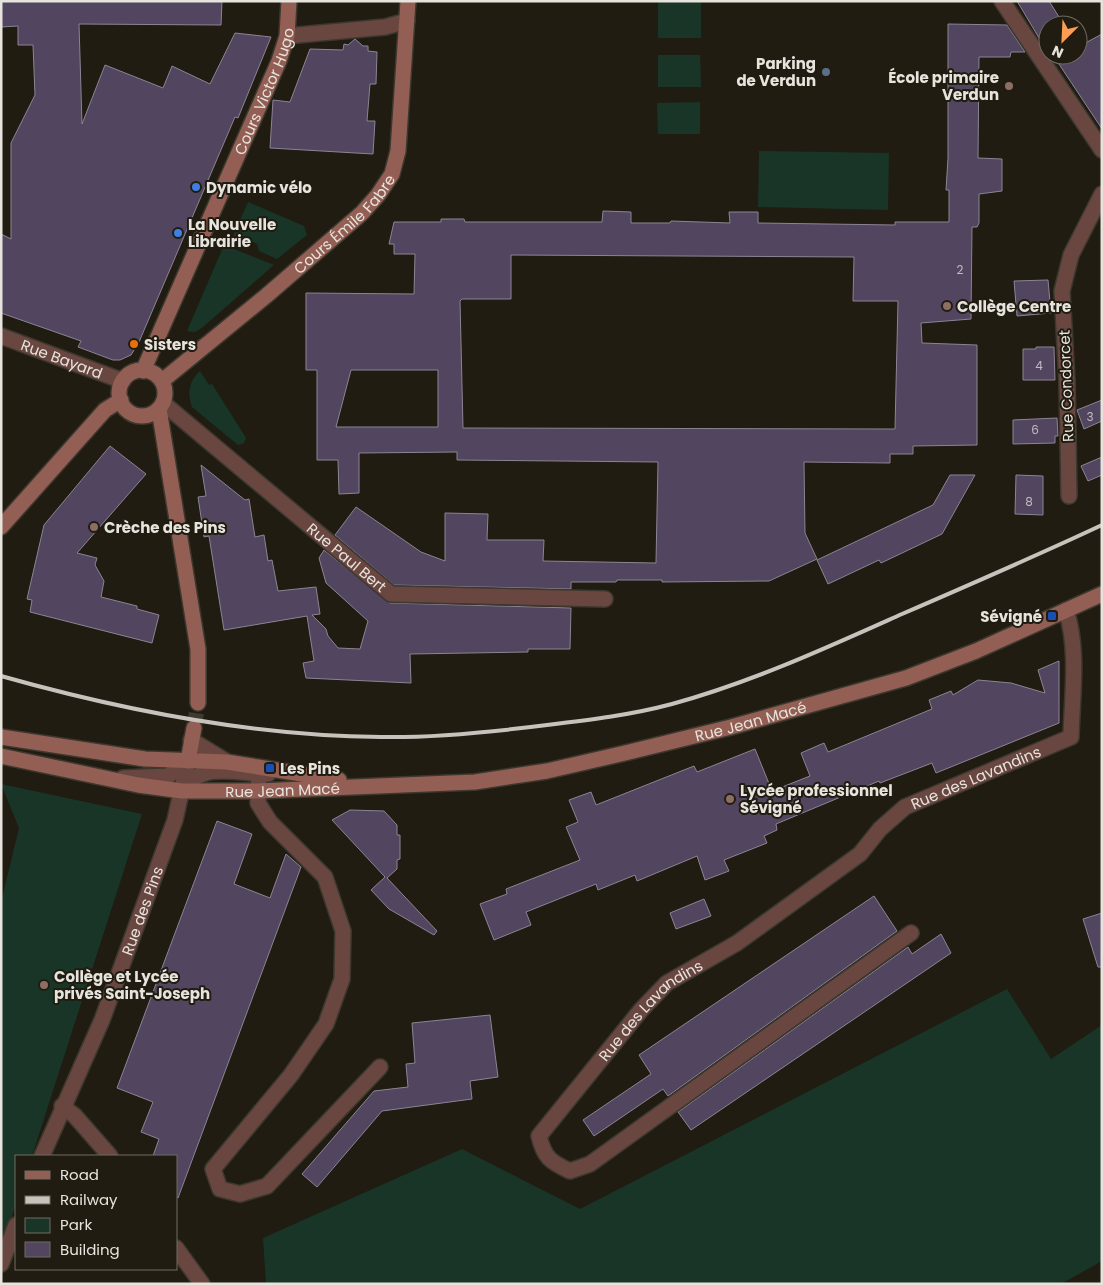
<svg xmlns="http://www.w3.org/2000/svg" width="1103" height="1285" viewBox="0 0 1103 1285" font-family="Poppins,sans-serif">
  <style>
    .green { fill: #183527 }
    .building { fill: #514560; stroke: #8b8593; fill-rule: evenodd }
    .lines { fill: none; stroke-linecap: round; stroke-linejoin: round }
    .secondary-tunnel { stroke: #3e3a30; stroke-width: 15; stroke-dasharray: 15 8; stroke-linecap: butt }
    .street-casing { stroke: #3c382e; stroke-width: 18 }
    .secondary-casing { stroke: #3c382e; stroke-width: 18 }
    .street { stroke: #694740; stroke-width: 15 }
    .secondary { stroke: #935e53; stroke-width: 15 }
    .rail { stroke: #c7c3bc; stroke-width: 4 }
    .service-dot { fill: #5c6f8a; stroke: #201c11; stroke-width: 2 }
    .education-dot { fill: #8d6e63; stroke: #201c11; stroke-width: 2 }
    .shop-dot { fill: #3f7fe0; stroke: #201c11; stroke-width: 2 }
    .food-dot { fill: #e8710a; stroke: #201c11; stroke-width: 2 }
    .transit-dot { fill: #1a4fb4; stroke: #201c11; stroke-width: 2 }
    .labels { text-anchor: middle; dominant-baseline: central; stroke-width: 4; stroke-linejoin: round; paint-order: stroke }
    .number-label { font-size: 12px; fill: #c2bcbe }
    .poi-label { font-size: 15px; font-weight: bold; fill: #e7e4dd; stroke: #201c11; text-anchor: start }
    .street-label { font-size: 15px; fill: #e7e4dd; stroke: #201c11 }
  </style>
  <rect width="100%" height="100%" fill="#201c11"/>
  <!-- green -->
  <g class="green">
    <rect x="658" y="1" width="43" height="37"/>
    <polygon points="658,55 700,55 701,87 658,87"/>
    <polygon points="700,102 700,134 658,134 657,103"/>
    <polygon points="759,151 889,153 888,210 758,207"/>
    <polygon points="248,202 304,226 307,235 277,259 259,251 257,244 249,240 242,243 232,238"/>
    <polygon points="224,245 274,265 203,327 195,332 187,331"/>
    <path d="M200,371L209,385L212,384L246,438L244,443L238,445L192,407C187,393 189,381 200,371Z"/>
    <polygon points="1,784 142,814 32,1156 16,1156 16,1204 1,1250 1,902 19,828"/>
    <polygon points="1007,989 1051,1059 1102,1025 1102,1261 1061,1284 266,1284 263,1238 462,1149 580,1209"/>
  </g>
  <!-- building -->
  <g class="building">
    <polygon points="1,1 222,1 221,25 79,24 82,124 105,65 163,88 172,66 210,84 235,33 271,37 238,118 235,117 139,342 131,355 120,360 113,360 78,347 81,341 1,313 1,234 11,239 11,143 35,95 33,45 18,45 18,26 1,27"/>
    <polygon points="1017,1 1049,1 1064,25 1048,25 1048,53"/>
    <path d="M948,24L1007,25L1025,52H1011L1010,57H979L978,158L1002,159V191L979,194V223L977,227H972L971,319L921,323L922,343L977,345V445L913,446V454H890V463L804,462L805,533L817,559L769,581L662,582V580H617L616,582H571V589L394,585L335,535L356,507L421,552L445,561V513L488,514L487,540H544L543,561L656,563L658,462L457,460V452L359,453V493L339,494L338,460H317V370H306V293L414,294L415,254H394V244H389L394,222H441V219H464L465,222H602L603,211L631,212V223H670L671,221L730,223L729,212H758V223L895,225V222H949V190H946L948,158ZM511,255L854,257L853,301H898L895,429L463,428L460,301L462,299H511ZM351,370H438V427H336Z"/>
    <polygon points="1102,34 1102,129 1053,55 1078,55 1078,47"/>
    <polygon points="355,39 363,46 368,46 368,51 377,52 376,84 370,84 367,121 375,121 373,154 270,148 273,100 290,102 310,49 343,50 344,44 348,45"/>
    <polygon points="1048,280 1051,313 1017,316 1014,281"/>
    <polygon points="1036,347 1054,347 1055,380 1023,380 1023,349 1036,349"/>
    <polygon points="1102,400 1102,421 1084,429 1077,410"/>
    <polygon points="1057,418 1058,436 1055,436 1055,443 1013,444 1013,420"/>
    <polygon points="110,446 146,474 77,553 97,558 95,565 104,581 101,597 137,606 137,609 159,615 152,643 30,612 32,600 27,599 44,525"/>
    <polygon points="1102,457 1102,475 1088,481 1081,466"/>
    <polygon points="201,465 245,500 249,499 255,537 264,535 268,561 272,560 278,591 316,587 320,614 312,615 326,629 328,636 338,648 360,649 368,621 326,583 319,558 324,550 390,603 571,608 570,649 528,649 528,652 410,654 411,683 306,678 303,663 314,661 307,616 224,630 209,536 204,537 198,497 206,496"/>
    <polygon points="950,475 975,475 942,534 881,563 879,560 828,584 817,560 933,505"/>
    <polygon points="1016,475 1043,476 1043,515 1015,514"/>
    <polygon points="1059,661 1059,723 936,773 932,763 880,783 879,781 776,824 777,830 764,836 767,843 724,860 729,871 705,880 697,856 637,881 635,875 598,890 596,884 526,912 531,925 494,940 480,904 507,894 506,889 580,860 566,827 578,822 569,800 591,792 596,805 694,766 697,772 755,749 772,791 810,776 801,753 824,743 828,752 932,709 929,700 951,691 953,695 978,680 1011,683 1045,693 1038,670"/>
    <polygon points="350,810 384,811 397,825 397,835 400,835 400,859 397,860 397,869 387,878 437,931 434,935 389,909 371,890 385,877 332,820"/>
    <polygon points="217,821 252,834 234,884 270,898 286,854 301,867 178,1198 176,1197 176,1156 153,1156 159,1139 141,1132 153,1102 117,1088"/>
    <polygon points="874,896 897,931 668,1096 663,1089 594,1136 583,1120 651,1074 639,1055"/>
    <polygon points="704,899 711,916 676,929 670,913"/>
    <polygon points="1102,913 1102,967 1098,967 1083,919"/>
    <polygon points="941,934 951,953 691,1130 678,1112 908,947 912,954"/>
    <polygon points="490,1015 498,1077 470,1081 472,1099 382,1111 317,1187 302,1174 374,1091 408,1087 406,1064 415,1063 412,1023"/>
  </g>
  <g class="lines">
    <!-- secondary-tunnel -->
    <polyline class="secondary-tunnel" points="194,728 198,703"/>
    <!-- street casing -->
    <g class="street-casing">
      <g id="street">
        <polyline points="1002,1 1102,150"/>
        <polyline points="287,36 385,27 407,21"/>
        <path id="s1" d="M1,336L123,381"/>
        <path id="s2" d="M163,403L391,594L605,599"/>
        <polyline points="1069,496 1067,382 1062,291 1071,255 1102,194"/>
        <polyline points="191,740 227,762"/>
        <polyline points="259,767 258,803 270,822 325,877 343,931 342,979 326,1024 291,1075 213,1169 220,1189 240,1194 267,1186 380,1067"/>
        <polyline points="123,778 168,776 188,761"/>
        <path d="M183,790C203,760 237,774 268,774"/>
        <path id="s3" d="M911,933L590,1164L570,1171C550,1162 544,1157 539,1136L641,1010L667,983L737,943L860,854L880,829L905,807L1071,737C1072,696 1079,650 1066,610"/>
        <polyline points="62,1106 75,1116 110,1156"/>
        <path id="s4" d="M42,1156L102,1020L175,820L188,761"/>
        <polyline points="176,1248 202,1284"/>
        <polyline points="1,1264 16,1225"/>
      </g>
    </g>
    <!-- secondary casing -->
    <g class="secondary-casing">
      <g id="secondary">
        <circle cx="142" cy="393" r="23"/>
        <path id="s5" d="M143,371L279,61L287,36L289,1"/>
        <path id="s6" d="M162,381L266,296L362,213L378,195L392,174L398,151L408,1"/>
        <polyline points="159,409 198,649 198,703"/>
        <polyline points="1,527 105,410 121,400"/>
        <polyline points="1,737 145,759 227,762 339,780"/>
        <path id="s7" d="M1,756L138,785L182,791H257L475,782L547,771L625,753L731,727L906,678L976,651L1102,594"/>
        <polyline points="188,761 194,728"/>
      </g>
    </g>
    <!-- street -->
    <use href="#street" class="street"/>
    <!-- secondary -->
    <use href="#secondary" class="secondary"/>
    <!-- rail -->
    <path class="rail" d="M1,676C125,711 252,736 381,737C436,738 492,732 547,725C589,720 631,715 672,704C752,682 826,648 902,614C969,585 1036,556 1102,525"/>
  </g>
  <!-- markers -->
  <circle class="service-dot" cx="826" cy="72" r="5"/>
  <g class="education-dot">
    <circle cx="1009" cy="86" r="5"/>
    <circle cx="947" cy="306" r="5"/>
    <circle cx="94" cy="527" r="5"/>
    <circle cx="730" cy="799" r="5"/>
    <circle cx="44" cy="985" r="5"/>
  </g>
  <g class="shop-dot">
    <circle cx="196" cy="187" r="5"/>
    <circle cx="178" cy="233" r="5"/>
  </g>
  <circle class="food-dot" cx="134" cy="344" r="5"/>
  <g class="transit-dot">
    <rect x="1047" y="611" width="10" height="10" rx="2.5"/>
    <rect x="265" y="763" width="10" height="10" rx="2.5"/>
  </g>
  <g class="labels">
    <!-- number labels -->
    <g class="number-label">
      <text x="960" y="269">2</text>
      <text x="1039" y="365">4</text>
      <text x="1090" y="416">3</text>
      <text x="1035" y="429">6</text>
      <text x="1029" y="501">8</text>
    </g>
    <!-- poi labels -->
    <g class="poi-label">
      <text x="816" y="63" text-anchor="end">Parking<tspan x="816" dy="17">de Verdun</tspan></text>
      <text x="999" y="77" text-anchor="end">École primaire<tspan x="999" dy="17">Verdun</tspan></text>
      <text x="206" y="187">Dynamic vélo</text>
      <text x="188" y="224">La Nouvelle<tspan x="188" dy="17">Librairie</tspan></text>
      <text x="957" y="306">Collège Centre</text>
      <text x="144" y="344">Sisters</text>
      <text x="104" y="527">Crèche des Pins</text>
      <text x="1042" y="616" text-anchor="end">Sévigné</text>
      <text x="280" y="768">Les Pins</text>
      <text x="740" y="790">Lycée professionnel<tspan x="740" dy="17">Sévigné</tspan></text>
      <text x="54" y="976">Collège et Lycée<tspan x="54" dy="17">privés Saint-Joseph</tspan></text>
    </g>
    <!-- street labels -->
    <g class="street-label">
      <text stroke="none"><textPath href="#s5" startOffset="305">Cours Victor Hugo</textPath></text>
      <text stroke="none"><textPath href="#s6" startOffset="241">Cours Émile Fabre</textPath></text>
      <text stroke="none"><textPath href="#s1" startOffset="65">Rue Bayard</textPath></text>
      <text transform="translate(1066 386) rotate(-92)">Rue Condorcet</text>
      <text stroke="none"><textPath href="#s2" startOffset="240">Rue Paul Bert</textPath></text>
      <text stroke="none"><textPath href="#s7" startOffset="760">Rue Jean Macé</textPath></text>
      <text stroke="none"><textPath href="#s3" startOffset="1040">Rue des Lavandins</textPath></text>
      <text stroke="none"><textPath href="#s7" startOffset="285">Rue Jean Macé</textPath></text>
      <text stroke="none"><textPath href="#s4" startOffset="265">Rue des Pins</textPath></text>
      <text stroke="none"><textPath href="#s3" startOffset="635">Rue des Lavandins</textPath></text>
    </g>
  </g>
  <!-- border -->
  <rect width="1103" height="1285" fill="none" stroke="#e7e4dd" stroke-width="5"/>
  <!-- legend -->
  <rect x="15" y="1155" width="162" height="115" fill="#201c11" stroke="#706c63"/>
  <rect x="25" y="1171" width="25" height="8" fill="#935e53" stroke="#706c63"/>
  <text x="60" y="1180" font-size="15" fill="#e7e4dd">Road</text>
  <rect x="25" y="1196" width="25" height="8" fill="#c7c3bc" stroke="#706c63"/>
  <text x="60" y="1205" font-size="15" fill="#e7e4dd">Railway</text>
  <rect x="25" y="1218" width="25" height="15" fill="#183527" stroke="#706c63"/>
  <text x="60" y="1230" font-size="15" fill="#e7e4dd">Park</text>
  <rect x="25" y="1242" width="25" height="15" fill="#514560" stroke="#706c63"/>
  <text x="60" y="1255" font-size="15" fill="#e7e4dd">Building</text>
  <!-- north arrow -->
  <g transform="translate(1063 40) rotate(204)"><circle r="24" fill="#201c11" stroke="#706c63"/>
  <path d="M0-4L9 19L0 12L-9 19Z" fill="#fc9d53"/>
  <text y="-8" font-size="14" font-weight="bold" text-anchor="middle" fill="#e7e4dd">N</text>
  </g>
</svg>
